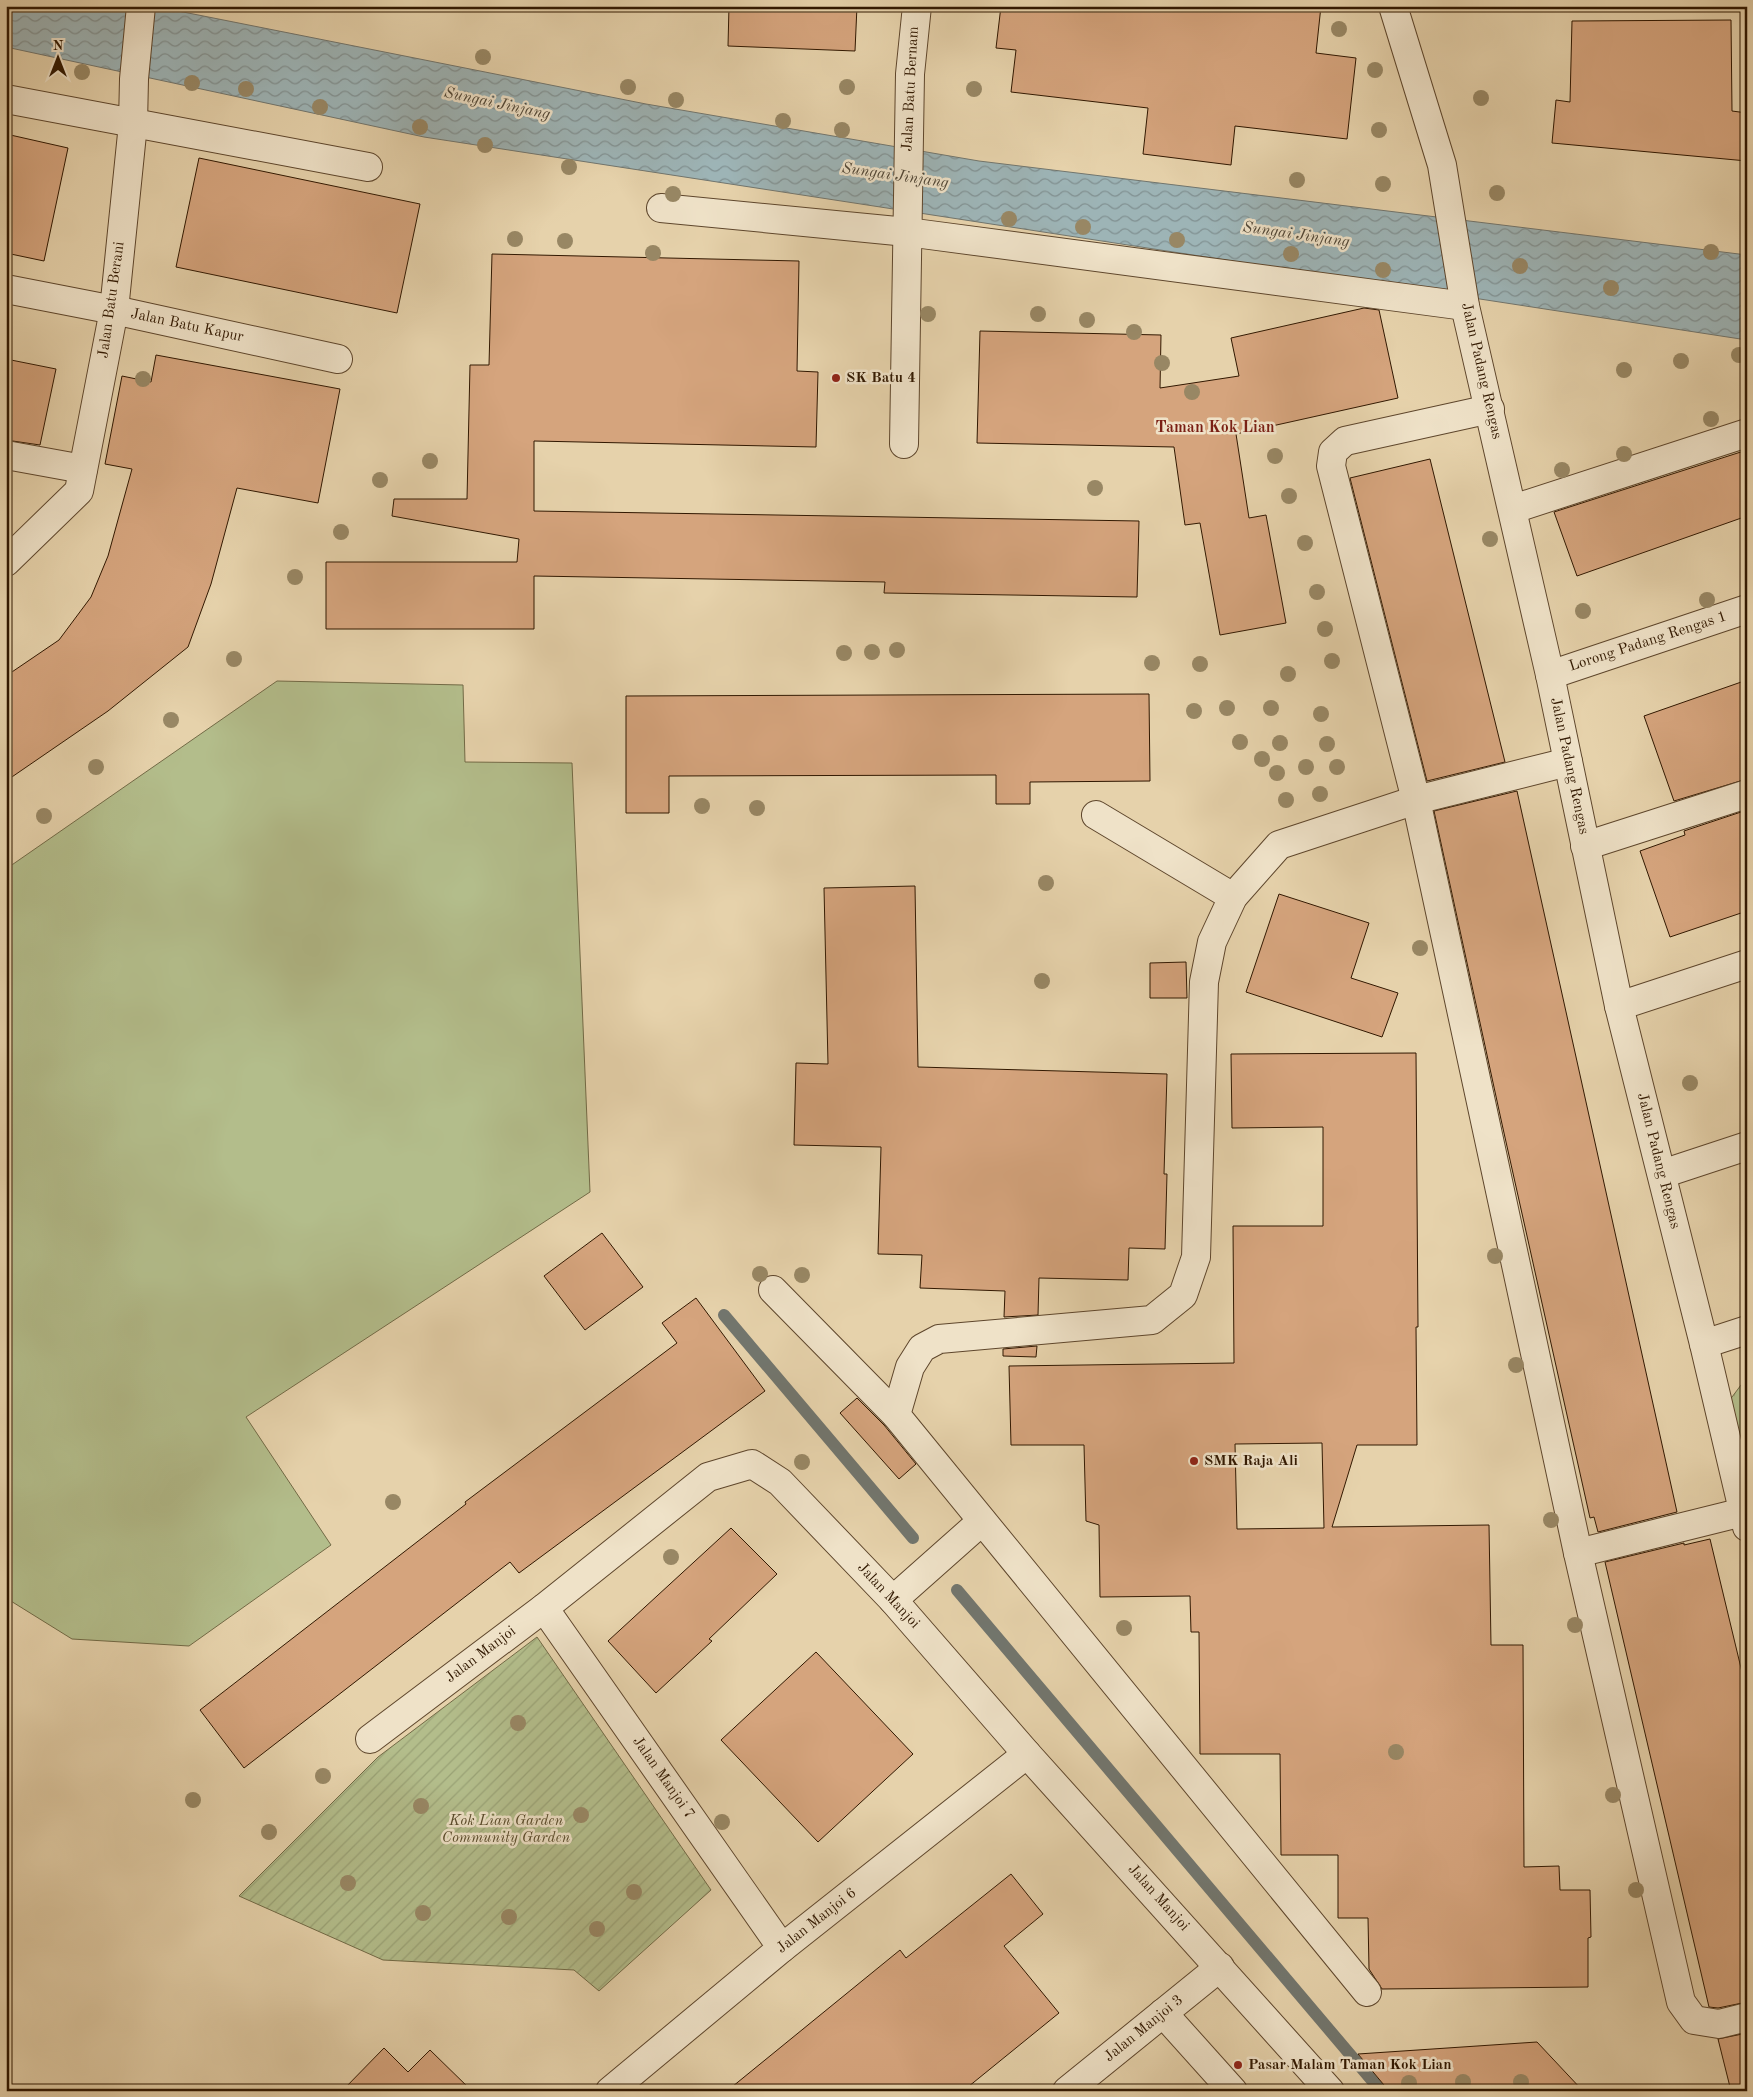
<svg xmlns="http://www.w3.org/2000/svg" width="1753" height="2097" viewBox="0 0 1753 2097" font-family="'Old Standard TT',serif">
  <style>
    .park { fill: url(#park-tufts); stroke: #726a46 }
    .garden { fill: url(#garden-furrows); stroke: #726a46 }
    .pitch { fill: #b3bd8b; stroke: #726a46 }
    .water { fill: url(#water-waves); stroke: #72766e }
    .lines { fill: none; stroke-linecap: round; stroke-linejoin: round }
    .stream { stroke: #72766e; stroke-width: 12 }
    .building { fill: #d5a47d; stroke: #311801; fill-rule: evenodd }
    .minor-casing { stroke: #5e462c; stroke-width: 30 }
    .minor { stroke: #efe2c8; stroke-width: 28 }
    .tree { fill: #988764 }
    .poi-dot { fill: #8f2418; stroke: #efe2c8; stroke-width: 2 }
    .labels { text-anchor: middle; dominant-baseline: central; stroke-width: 5; stroke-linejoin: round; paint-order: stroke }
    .street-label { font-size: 15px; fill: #311801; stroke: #efe2c8 }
    .poi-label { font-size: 15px; font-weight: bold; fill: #311801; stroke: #efe2c8; text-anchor: start }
    .park-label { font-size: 15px; font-style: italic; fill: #584a2a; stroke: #efe2c8 }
    .water-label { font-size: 16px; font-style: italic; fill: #514737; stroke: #efe2c8 }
    .neighbourhood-label { font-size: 16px; font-weight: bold; fill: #7a1f14; stroke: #efe2c8 }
  </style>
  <defs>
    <pattern id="park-tufts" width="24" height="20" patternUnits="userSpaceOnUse" patternTransform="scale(1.25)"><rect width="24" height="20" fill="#b3bd8b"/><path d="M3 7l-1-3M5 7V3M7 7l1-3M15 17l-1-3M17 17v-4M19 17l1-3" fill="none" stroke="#9aa276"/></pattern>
    <pattern id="garden-furrows" width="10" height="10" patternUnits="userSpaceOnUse" patternTransform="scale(1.25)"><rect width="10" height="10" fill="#b3bd8b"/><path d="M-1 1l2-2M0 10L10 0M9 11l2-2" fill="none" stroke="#9aa276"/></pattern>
    <pattern id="water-waves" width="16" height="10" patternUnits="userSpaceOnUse" patternTransform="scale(1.25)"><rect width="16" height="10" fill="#9db4b6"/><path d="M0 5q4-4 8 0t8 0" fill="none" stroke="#819192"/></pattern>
  </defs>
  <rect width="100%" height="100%" fill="#e6d2ab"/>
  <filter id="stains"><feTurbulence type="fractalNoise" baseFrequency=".004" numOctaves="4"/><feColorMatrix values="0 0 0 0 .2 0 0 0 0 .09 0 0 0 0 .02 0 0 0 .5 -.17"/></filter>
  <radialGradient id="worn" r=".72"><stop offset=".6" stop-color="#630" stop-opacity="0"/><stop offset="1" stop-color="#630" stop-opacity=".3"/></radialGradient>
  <!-- park -->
  <polygon class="park" points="1747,1377 1747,1473 1729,1401"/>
  <!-- garden -->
  <polygon class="garden" points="537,1637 711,1890 599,1991 574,1970 383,1960 239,1896 378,1757"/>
  <!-- pitch -->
  <polygon class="pitch" points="277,681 463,685 465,762 572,763 590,1192 246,1417 331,1545 189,1646 72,1639 6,1598 6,869"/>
  <!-- water -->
  <polygon class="water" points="6,6 153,6 646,104 979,161 1747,255 1747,340 424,137 6,47"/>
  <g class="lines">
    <!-- stream -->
    <g class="stream">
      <polyline points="724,1315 913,1538"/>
      <polyline points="957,1590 1381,2091"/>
    </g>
  </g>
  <!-- building -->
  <g class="building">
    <polygon points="729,6 857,6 855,51 728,46"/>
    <polygon points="1001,6 1321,6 1316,53 1356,58 1347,139 1235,126 1231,165 1143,154 1148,108 1011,92 1016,50 996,48"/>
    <polygon points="1731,20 1732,111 1747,113 1747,161 1552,143 1556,100 1570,102 1572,21"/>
    <polygon points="6,134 68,148 44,261 6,253"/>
    <polygon points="199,158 420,204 397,313 176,267"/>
    <polygon points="492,254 799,261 797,371 818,372 816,447 534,441 534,511 1139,521 1137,597 884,593 885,582 534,576 534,629 326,629 326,562 517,562 519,539 392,516 394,499 467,499 470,365 489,365"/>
    <polygon points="1364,308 1379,310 1398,398 1236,434 1249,518 1266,515 1286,623 1220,635 1200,523 1185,525 1174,447 977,443 980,331 1161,335 1160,388 1239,376 1231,338"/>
    <polygon points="156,355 340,389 318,503 237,488 211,584 188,647 108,711 6,781 6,676 59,640 91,597 108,556 132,469 105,464 122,376 151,382"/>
    <polygon points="6,359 56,369 40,445 6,440"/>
    <polygon points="1747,450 1747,516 1577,576 1554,512"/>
    <polygon points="1430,459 1505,762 1427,781 1350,478"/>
    <polygon points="1747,680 1747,779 1674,801 1644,716"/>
    <polygon points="1149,694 1150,781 1030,782 1030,804 996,804 996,775 669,776 669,813 626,813 626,696"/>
    <polygon points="1517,791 1677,1512 1598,1532 1594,1517 1590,1518 1502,1124 1434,811"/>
    <polygon points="1747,810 1747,911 1670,937 1640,851 1685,835 1684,831"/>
    <polygon points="915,886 918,1067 1167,1074 1164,1174 1167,1174 1165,1249 1129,1248 1128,1280 1039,1278 1038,1315 1004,1317 1005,1291 920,1288 922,1255 878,1254 881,1147 794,1145 796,1063 828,1064 824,888"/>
    <polygon points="1279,894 1369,923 1351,978 1398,993 1382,1037 1246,992"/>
    <polygon points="1186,962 1187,998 1150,998 1150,963"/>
    <path d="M1416,1053L1418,1327H1416L1417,1445H1357L1332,1527L1489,1525L1491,1645H1523L1524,1867L1559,1866L1560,1890H1590L1591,1937L1588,1938V1987L1382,1989L1369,1969L1368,1918H1338V1855H1281L1280,1754H1200L1199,1632H1191L1190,1596L1100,1597L1099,1525L1086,1521L1084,1445H1011L1009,1366L1234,1363L1233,1226H1323V1127L1232,1128L1231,1054ZM1322,1443L1324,1528L1237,1529L1235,1444Z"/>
    <polygon points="602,1233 643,1287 585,1330 544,1276"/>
    <polygon points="696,1298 765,1391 519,1573 510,1562 244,1768 200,1710 466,1504 465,1502 677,1343 662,1323"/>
    <polygon points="1037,1346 1036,1357 1003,1356 1003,1349"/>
    <polygon points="857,1398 884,1425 916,1464 899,1479 840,1413"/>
    <polygon points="731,1528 777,1574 709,1639 712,1641 656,1693 608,1641"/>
    <polygon points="1710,1539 1747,1693 1747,2002 1718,2008 1709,2007 1605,1562 1684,1543 1684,1545"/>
    <polygon points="816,1652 913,1754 818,1842 721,1740"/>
    <polygon points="1011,1874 1043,1914 1004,1946 1059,2013 963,2091 727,2091 900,1950 906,1958"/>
    <polygon points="1747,2033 1747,2091 1731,2091 1718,2039"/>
    <polygon points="1537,2042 1583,2091 1389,2091 1358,2054"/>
    <polygon points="384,2048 408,2072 430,2050 472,2091 342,2091"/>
  </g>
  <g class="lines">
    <!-- minor casing -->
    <g class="minor-casing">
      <g id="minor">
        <polyline points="1393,6 1442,165 1465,306 1550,675 1619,1006 1704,1344 1747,1527"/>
        <polyline points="6,99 368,167"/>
        <polyline points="661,208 907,232 1465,306"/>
        <polyline points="6,289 114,310 338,359"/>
        <polyline points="1490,409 1345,441 1333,452 1331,466 1416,800 1578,1553 1681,2002 1694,2020 1719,2024 1747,2017"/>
        <polyline points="904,444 910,74 917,6"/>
        <polyline points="6,455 83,469"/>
        <polyline points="1513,509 1747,433"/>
        <polyline points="6,562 79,491 114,310 133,124 134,79 141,6"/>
        <polyline points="1550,675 1747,609"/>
        <polyline points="1096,815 1233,897"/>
        <polyline points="1585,846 1747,794"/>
        <polyline points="1619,1006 1747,964"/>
        <polyline points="1662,1174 1747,1146"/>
        <polyline points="773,1290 896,1415"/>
        <polyline points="1704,1344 1747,1330"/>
        <polyline points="1578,1553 1743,1512"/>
        <polyline points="893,1600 982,1521"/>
        <polyline points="544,1608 782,1948"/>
        <polyline points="370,1739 544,1608 708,1477 752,1464 780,1482 893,1600 1027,1754 1330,2091"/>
        <polyline points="1367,1992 896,1415 910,1367 922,1348 939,1339 1152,1320 1183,1295 1196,1257 1204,982 1212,942 1233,897 1279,845 1416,800 1568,762"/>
        <polyline points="1163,2013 1233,2091"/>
        <polyline points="610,2091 782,1948 1027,1754"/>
        <polyline points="1067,2091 1220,1967"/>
      </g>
    </g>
    <!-- minor -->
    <use href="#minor" class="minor"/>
  </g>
  <!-- trees -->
  <g class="tree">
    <circle cx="1339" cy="29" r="8"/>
    <circle cx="483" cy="57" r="8"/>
    <circle cx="1375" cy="70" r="8"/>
    <circle cx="82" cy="72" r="8"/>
    <circle cx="192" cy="83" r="8"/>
    <circle cx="628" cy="87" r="8"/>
    <circle cx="847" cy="87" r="8"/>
    <circle cx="246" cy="89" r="8"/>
    <circle cx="974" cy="89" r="8"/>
    <circle cx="1481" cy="98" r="8"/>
    <circle cx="676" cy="100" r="8"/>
    <circle cx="320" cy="107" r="8"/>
    <circle cx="783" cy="121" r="8"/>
    <circle cx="420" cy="127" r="8"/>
    <circle cx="842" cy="130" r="8"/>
    <circle cx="1379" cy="130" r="8"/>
    <circle cx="485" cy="145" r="8"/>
    <circle cx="569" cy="167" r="8"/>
    <circle cx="1297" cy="180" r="8"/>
    <circle cx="1383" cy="184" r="8"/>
    <circle cx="1497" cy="193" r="8"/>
    <circle cx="673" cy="194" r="8"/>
    <circle cx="1009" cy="219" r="8"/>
    <circle cx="1083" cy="227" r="8"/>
    <circle cx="515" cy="239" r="8"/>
    <circle cx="1177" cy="240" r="8"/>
    <circle cx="565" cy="241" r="8"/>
    <circle cx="1711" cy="252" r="8"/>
    <circle cx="653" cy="253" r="8"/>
    <circle cx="1291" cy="254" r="8"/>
    <circle cx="1520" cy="266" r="8"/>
    <circle cx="1383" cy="270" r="8"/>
    <circle cx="1611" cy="288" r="8"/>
    <circle cx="928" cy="314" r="8"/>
    <circle cx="1038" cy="314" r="8"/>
    <circle cx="1087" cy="320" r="8"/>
    <circle cx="1134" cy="332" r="8"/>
    <circle cx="1739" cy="355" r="8"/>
    <circle cx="1681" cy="361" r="8"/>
    <circle cx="1162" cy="363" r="8"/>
    <circle cx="1624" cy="370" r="8"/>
    <circle cx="143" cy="379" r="8"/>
    <circle cx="1192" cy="392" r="8"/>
    <circle cx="1711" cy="419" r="8"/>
    <circle cx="1624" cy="454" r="8"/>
    <circle cx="1275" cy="456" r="8"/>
    <circle cx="430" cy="461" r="8"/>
    <circle cx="1562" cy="470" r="8"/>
    <circle cx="380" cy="480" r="8"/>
    <circle cx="1095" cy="488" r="8"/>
    <circle cx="1289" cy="496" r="8"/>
    <circle cx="341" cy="532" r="8"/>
    <circle cx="1490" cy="539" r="8"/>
    <circle cx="1305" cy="543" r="8"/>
    <circle cx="295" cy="577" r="8"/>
    <circle cx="1317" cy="592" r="8"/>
    <circle cx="1707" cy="600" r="8"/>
    <circle cx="1583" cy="611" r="8"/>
    <circle cx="1325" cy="629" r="8"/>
    <circle cx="897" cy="650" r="8"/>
    <circle cx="872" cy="652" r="8"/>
    <circle cx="844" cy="653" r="8"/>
    <circle cx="234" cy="659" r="8"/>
    <circle cx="1332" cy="661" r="8"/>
    <circle cx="1152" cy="663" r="8"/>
    <circle cx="1200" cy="664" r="8"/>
    <circle cx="1288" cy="674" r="8"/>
    <circle cx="1227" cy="708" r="8"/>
    <circle cx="1271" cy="708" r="8"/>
    <circle cx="1194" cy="711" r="8"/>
    <circle cx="1321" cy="714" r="8"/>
    <circle cx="171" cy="720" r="8"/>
    <circle cx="1240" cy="742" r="8"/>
    <circle cx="1280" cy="743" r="8"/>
    <circle cx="1327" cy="744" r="8"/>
    <circle cx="1262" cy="759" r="8"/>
    <circle cx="96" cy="767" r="8"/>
    <circle cx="1306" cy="767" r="8"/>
    <circle cx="1337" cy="767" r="8"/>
    <circle cx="1277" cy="773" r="8"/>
    <circle cx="1320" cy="794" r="8"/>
    <circle cx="1286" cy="800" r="8"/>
    <circle cx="702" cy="806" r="8"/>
    <circle cx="757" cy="808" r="8"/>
    <circle cx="44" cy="816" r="8"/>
    <circle cx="1046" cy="883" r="8"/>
    <circle cx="1420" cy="948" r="8"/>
    <circle cx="1042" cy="981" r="8"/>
    <circle cx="1690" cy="1083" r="8"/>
    <circle cx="1495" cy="1256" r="8"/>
    <circle cx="760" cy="1274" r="8"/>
    <circle cx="802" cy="1275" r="8"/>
    <circle cx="1516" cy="1365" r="8"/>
    <circle cx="802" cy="1462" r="8"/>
    <circle cx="393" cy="1502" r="8"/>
    <circle cx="1551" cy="1520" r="8"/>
    <circle cx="671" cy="1557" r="8"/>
    <circle cx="1575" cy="1625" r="8"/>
    <circle cx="1124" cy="1628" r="8"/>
    <circle cx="518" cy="1723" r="8"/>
    <circle cx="1396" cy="1752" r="8"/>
    <circle cx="323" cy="1776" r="8"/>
    <circle cx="1613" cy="1795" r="8"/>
    <circle cx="193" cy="1800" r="8"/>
    <circle cx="421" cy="1806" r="8"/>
    <circle cx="581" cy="1815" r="8"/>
    <circle cx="722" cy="1822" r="8"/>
    <circle cx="269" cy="1832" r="8"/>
    <circle cx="348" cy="1883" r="8"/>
    <circle cx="1636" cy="1890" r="8"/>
    <circle cx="634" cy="1892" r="8"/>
    <circle cx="423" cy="1913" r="8"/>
    <circle cx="509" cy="1917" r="8"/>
    <circle cx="597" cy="1929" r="8"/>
    <circle cx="1463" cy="2082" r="8"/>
    <circle cx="1521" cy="2082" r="8"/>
    <circle cx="1409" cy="2083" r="8"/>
  </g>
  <!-- markers -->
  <g class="poi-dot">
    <circle cx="836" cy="378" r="5"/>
    <circle cx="1194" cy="1461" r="5"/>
    <circle cx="1238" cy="2065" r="5"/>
  </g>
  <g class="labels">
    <!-- street labels -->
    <g class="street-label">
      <text transform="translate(911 89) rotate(-87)">Jalan Batu Bernam</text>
      <text transform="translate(112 300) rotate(-82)">Jalan Batu Berani</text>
      <text transform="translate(187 326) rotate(12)">Jalan Batu Kapur</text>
      <text transform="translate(1481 371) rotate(77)">Jalan Padang Rengas</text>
      <text transform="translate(1648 642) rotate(-18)">Lorong Padang Rengas 1</text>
      <text transform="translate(1569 766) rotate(78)">Jalan Padang Rengas</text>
      <text transform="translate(1658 1161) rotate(76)">Jalan Padang Rengas</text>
      <text transform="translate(888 1596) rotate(47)">Jalan Manjoi</text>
      <text transform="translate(481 1655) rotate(-37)">Jalan Manjoi</text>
      <text transform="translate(663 1778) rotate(55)">Jalan Manjoi 7</text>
      <text transform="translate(1158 1898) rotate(48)">Jalan Manjoi</text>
      <text transform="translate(817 1921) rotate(-38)">Jalan Manjoi 6</text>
      <text transform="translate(1144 2029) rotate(-39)">Jalan Manjoi 3</text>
    </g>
    <!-- poi labels -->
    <g class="poi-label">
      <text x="846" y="378">SK Batu 4</text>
      <text x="1204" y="1461">SMK Raja Ali</text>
      <text x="1248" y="2065">Pasar Malam Taman Kok Lian</text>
    </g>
    <!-- park labels -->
    <g class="park-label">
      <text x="506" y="1821">Kok Lian Garden<tspan x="506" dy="17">Community Garden</tspan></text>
    </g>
    <!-- water labels -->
    <g class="water-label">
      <text transform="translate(497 104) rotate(12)">Sungai Jinjang</text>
      <text transform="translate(895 176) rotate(8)">Sungai Jinjang</text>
      <text transform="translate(1296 235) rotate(8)">Sungai Jinjang</text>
    </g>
    <!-- neighbourhood labels -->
    <g class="neighbourhood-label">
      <text x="1215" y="428">Taman Kok Lian</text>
    </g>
  </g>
  <!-- margin -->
  <rect width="1753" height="2097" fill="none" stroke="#e6d2ab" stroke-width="25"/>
  <rect x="8" y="8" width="1738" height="2082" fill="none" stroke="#311801" stroke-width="2.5"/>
  <rect x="12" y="12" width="1728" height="2072" fill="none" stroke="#311801"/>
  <!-- north arrow -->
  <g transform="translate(58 58)" stroke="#efe2c8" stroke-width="4" paint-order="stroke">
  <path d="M0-4L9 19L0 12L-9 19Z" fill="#311801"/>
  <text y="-8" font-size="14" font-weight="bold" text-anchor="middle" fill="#311801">N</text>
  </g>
  <rect width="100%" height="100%" filter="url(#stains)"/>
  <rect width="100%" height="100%" fill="url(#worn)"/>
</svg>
